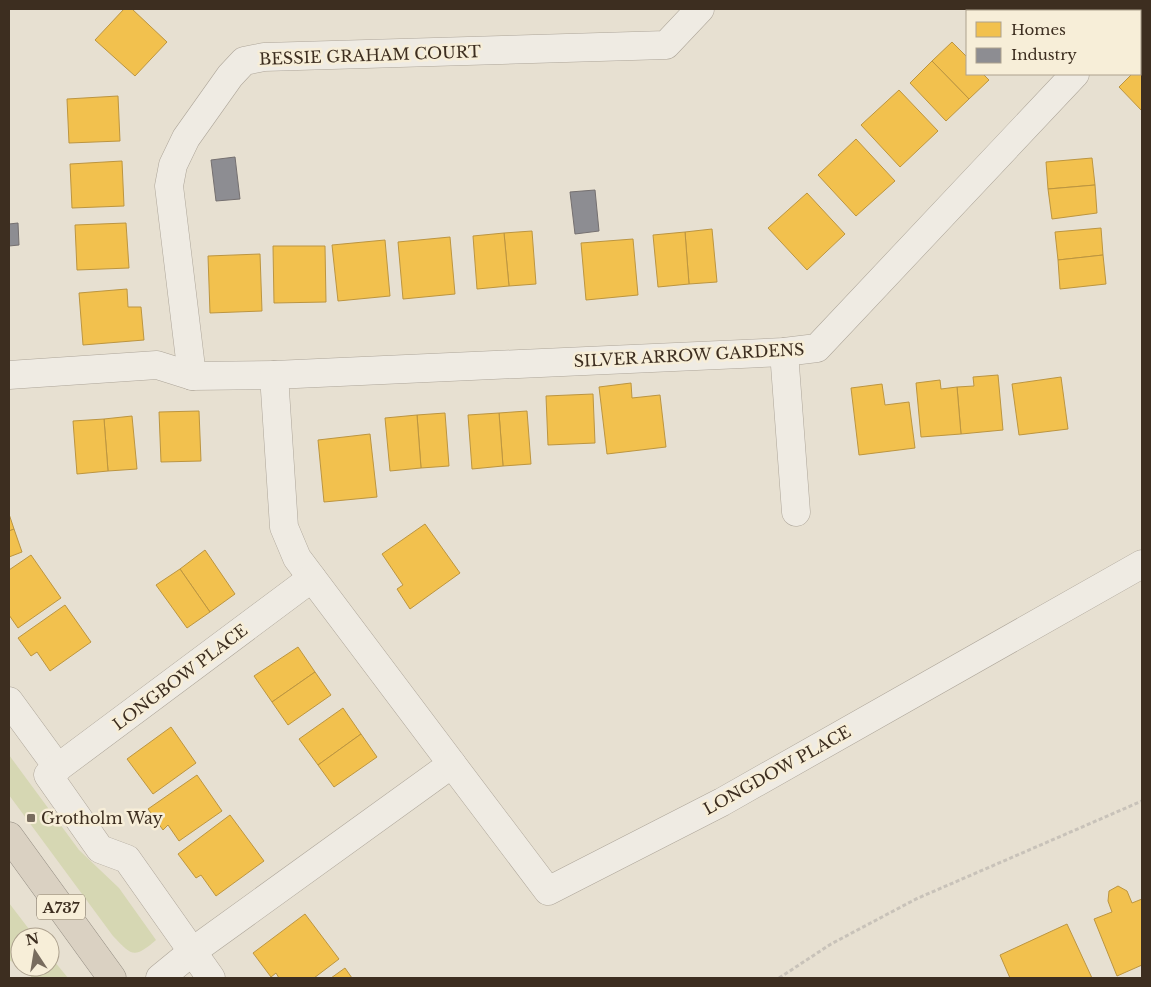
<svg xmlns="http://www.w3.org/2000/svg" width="1151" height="987" viewBox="0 0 1151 987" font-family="'Libre Baskerville',serif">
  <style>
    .green { fill: #d6d7b3 }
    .homes { fill: #f2c14e; stroke: #bc9540 }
    .industry { fill: #8d8d92; stroke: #757070 }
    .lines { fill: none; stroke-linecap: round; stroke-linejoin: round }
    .minor-casing { stroke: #ada599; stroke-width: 29 }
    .highway-casing { stroke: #928b80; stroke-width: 29 }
    .path { stroke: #c8c2b9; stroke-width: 3; stroke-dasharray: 4 2.5; stroke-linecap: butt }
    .minor { stroke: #efebe3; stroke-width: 28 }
    .highway { stroke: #dad1c2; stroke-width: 28 }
    .poi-dot { fill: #786c5e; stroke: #f7eed8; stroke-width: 2 }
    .labels { text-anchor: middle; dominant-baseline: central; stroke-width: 5; stroke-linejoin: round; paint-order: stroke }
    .shield { fill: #f7eed8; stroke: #756857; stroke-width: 1 }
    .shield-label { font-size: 15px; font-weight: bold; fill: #3d2e20 }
    .street-label { font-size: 16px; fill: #3d2e20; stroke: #f7eed8 }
    .poi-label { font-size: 16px; fill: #3d2e20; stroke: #f7eed8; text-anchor: start }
  </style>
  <rect width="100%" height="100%" fill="#e7e0d1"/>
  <!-- green -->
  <g class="green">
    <path d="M9,755L79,850L119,888L156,940C134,959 132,956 113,936L9,795Z"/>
    <polygon points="9,903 35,937 20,937 20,966 9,960"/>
    <polygon points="50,956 68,978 31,978 31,973 22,967 50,967"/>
  </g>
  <!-- homes -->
  <g class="homes">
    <polygon points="124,9 132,9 167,42 135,76 95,40"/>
    <polygon points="975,9 999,9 1002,11 973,11"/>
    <polygon points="999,9 1038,9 1041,11 1002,11"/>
    <polygon points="952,42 967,57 967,74 983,74 989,80 969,99 932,61"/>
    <polygon points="932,61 969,99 946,121 910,83"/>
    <polygon points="1142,65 1142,111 1119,87 1132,74 1140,74 1140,67"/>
    <polygon points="899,90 938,131 900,167 861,125"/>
    <polygon points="118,96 120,141 69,143 67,99"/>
    <polygon points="856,139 895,181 856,216 818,175"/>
    <polygon points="1092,158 1095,185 1048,189 1046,162"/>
    <polygon points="122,161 124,206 72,208 70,164"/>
    <polygon points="1095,185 1097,213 1052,219 1048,189"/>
    <polygon points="807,193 845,234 807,270 768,228"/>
    <polygon points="126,223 129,268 77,270 75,225"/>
    <polygon points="1101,228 1103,255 1058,260 1055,232"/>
    <polygon points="712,229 717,282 689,284 685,232"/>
    <polygon points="532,231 536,284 509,286 504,233"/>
    <polygon points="685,232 689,284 658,287 653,235"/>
    <polygon points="504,233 509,286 477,289 473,236"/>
    <polygon points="450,237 455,294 403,299 398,242"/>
    <polygon points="633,239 638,295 586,300 581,243"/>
    <polygon points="385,240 390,296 338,301 332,245"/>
    <polygon points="273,246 325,246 326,302 274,303"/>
    <polygon points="260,254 262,311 210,313 208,256"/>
    <polygon points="1103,255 1106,284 1060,289 1058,260"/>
    <polygon points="127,289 128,307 141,307 144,340 83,345 79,293"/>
    <polygon points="998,375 1003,430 961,434 957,387 974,386 973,377"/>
    <polygon points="1061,377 1068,429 1019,435 1012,384"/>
    <polygon points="940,380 941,389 957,387 961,434 921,437 916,383"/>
    <polygon points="631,383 632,398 660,395 666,447 607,454 599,387"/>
    <polygon points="882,384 885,405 909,402 915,448 859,455 851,388"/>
    <polygon points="593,394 595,443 548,445 546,396"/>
    <polygon points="199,411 201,461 161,462 159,412"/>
    <polygon points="527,411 531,464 503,466 499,413"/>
    <polygon points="445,413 449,466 421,468 417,415"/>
    <polygon points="499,413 503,466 472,469 468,415"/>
    <polygon points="417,415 421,468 390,471 385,418"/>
    <polygon points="132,416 137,469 108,471 104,419"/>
    <polygon points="104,419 108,471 77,474 73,421"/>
    <polygon points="370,434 377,497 324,502 318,440"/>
    <polygon points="9,514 14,529 9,531"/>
    <polygon points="425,524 460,573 410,609 397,589 403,585 382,554"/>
    <polygon points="14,529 22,552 9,557 9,531"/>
    <polygon points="205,550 235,594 210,612 180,569"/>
    <polygon points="31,555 61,598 18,628 9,615 9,570"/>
    <polygon points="180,569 210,612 187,628 156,585"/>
    <polygon points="65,605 91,642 50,671 37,652 31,656 18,638"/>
    <polygon points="298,647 315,672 272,702 254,676"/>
    <polygon points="315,672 331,695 288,725 272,702"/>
    <polygon points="343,708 361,734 318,765 299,739"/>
    <polygon points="171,727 196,763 153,794 127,759"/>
    <polygon points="361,734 377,757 334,787 318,765"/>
    <polygon points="197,775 222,811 179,841 168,825 163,830 148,809"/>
    <polygon points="230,815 264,861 216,896 201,875 196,878 178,854"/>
    <polygon points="1118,886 1127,891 1132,903 1142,899 1142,965 1117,976 1094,919 1112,912 1108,901 1109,891"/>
    <polygon points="305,914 339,959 314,978 279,978 276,973 271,977 253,953"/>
    <polygon points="1067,924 1092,978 1010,978 1000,955"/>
    <polygon points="345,968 352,978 331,978"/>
  </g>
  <!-- industry -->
  <g class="industry">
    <polygon points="235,157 240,199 216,201 211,160"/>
    <polygon points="595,190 599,231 575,234 570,192"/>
    <polygon points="18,223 19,245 9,246 9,224"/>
  </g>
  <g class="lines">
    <!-- minor casing -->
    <g class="minor-casing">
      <g id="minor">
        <polyline points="1134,11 1137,9"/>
        <polyline points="784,352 796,512"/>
        <polyline points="9,375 157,365 192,376 274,375 284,527 297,558 452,764 193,951 160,978"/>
        <polyline points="274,375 784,352 817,348 1075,74"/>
        <polyline points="192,376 169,186 173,165 186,138 230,76 244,61 264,57 666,45 700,9"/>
        <polyline points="9,701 58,768"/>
        <polyline points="452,764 548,891 722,802 1142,564"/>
        <polyline points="211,978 127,859 100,849 48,775 312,578"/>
      </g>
    </g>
    <!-- highway casing -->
    <g class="highway-casing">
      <polyline id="highway" points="9,836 112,978"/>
    </g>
    <!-- path -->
    <polyline class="path" points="779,978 831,944 916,899 1142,801"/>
    <!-- minor -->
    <use href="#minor" class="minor"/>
    <!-- highway -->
    <use href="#highway" class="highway"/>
  </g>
  <!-- markers -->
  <rect class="poi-dot" x="26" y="813" width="10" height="10" rx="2.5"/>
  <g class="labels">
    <!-- shield labels -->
    <rect class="shield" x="37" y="894.5" width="48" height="25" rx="4"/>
    <g class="shield-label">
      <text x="61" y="907">A737</text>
    </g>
    <!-- street labels -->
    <g class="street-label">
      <text transform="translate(370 55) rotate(-2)">BESSIE GRAHAM COURT</text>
      <text transform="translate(689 355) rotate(-3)">SILVER ARROW GARDENS</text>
      <text transform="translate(180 677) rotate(-37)">LONGBOW PLACE</text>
      <text transform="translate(777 770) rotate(-29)">LONGDOW PLACE</text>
    </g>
    <!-- poi labels -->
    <g class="poi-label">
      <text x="41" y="818">Grotholm Way</text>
    </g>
  </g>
  <!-- border -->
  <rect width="1151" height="987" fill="none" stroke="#3d2e20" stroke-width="20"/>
  <!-- legend -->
  <rect x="966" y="10" width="175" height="65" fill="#f7eed8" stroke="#ada18e"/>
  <rect x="976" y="22" width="25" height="15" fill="#f2c14e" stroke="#ada18e"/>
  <text x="1011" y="35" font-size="15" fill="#3d2e20">Homes</text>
  <rect x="976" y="48" width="25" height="15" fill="#8d8d92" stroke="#ada18e"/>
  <text x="1011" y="60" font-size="15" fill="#3d2e20">Industry</text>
  <!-- north arrow -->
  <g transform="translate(35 952) rotate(348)"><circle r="24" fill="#f7eed8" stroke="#ada18e"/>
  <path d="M0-4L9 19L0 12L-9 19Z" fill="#786c5e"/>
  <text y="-8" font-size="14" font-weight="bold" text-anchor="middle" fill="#3d2e20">N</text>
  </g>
</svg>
